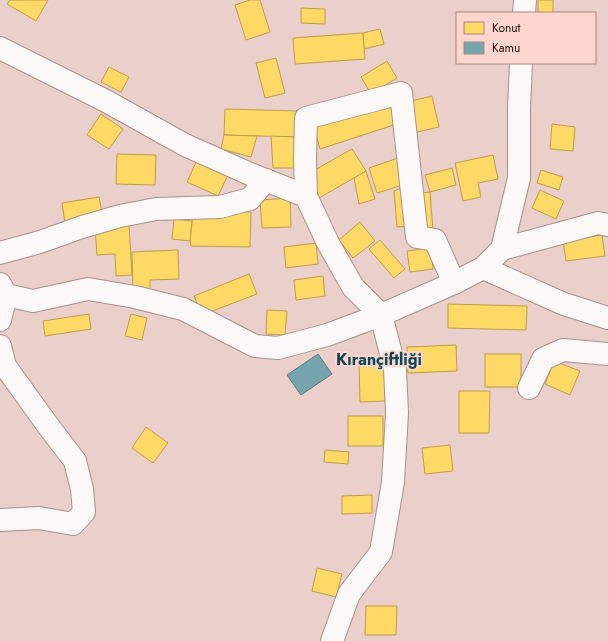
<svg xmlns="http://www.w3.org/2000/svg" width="608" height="641" viewBox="0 0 608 641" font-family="Jost,sans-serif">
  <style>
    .homes { fill: #ffd966; stroke: #bd9c4a }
    .public { fill: #76a5af; stroke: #5d777d }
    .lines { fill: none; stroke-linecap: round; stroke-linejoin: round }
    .minor-casing { stroke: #a7908c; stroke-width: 24 }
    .tertiary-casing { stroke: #a7908c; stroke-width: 24 }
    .minor { stroke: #fcf8f7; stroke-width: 22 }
    .tertiary { stroke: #fcf8f7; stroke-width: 22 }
    .labels { text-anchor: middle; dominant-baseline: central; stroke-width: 4; stroke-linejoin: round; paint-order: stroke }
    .quarter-label { font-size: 16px; font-weight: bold; fill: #0b4852; stroke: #fed6cf }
  </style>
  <rect width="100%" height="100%" fill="#ebcfca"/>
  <!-- homes -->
  <g class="homes">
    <polygon points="10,0 48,0 36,21 7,4"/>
    <polygon points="250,0 260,0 270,32 246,40 235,5"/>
    <rect x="538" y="0" width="15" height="13"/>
    <polygon points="301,8 325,9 325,24 301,23"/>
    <polygon points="380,29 384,44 364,49 363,33"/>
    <polygon points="363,33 365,59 295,64 293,38"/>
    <polygon points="276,58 285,93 265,98 256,63"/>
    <polygon points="387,61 397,78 371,94 361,77"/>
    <polygon points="109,67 129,77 121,92 101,82"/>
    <polygon points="432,96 439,127 413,133 407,102"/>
    <polygon points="393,100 400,123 320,149 313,123"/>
    <polygon points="225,109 297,111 296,137 224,135"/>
    <polygon points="101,114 123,129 109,149 87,135"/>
    <polygon points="552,124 575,127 573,151 550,149"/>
    <polygon points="224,135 257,136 251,157 221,149"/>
    <polygon points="271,136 296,137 295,168 273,168"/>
    <polygon points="352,149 366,171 319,198 306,175"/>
    <polygon points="117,154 156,155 155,185 116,184"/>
    <polygon points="493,155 498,179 478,183 481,197 463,201 455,163"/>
    <polygon points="398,158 406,184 377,193 369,168"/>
    <polygon points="197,160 228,175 218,196 187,182"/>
    <polygon points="452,168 456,185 430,192 425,175"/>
    <polygon points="541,170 563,177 559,190 537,183"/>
    <polygon points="366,171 375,199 359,204 354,178"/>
    <polygon points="406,186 411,226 397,227 394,191"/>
    <polygon points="540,190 564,201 556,219 532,208"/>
    <polygon points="430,192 433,231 421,232 417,193"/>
    <polygon points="99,197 103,218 65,223 62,203"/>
    <polygon points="290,198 291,227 262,228 260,200"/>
    <polygon points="191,212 251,212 250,247 191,246 190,241 192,221"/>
    <polygon points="174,219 192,221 190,241 172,239"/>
    <polygon points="360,222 375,241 353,258 339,240"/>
    <polygon points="129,225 132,275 116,276 115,254 97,255 95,227"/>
    <polygon points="602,235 605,256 566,261 563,241"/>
    <polygon points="380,240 405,269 394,278 369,249"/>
    <polygon points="316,243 318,264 286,268 284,247"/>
    <polygon points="431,248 433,269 410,272 407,251"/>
    <polygon points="178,250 179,279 150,280 150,291 133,291 132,252"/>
    <polygon points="249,274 257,294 202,315 194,296"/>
    <polygon points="323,276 325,296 296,300 294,280"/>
    <polygon points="448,304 527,306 526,330 448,328"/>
    <polygon points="267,310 287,311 285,335 266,334"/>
    <polygon points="89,314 91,329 45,336 43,321"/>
    <polygon points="131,314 147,318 142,340 125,336"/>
    <polygon points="456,345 457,371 408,373 407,347"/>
    <rect x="485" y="354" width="36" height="33"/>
    <polygon points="384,360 385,401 360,402 359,361"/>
    <polygon points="554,361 580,371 570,395 545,384"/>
    <polygon points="459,391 490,391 489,433 459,433"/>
    <rect x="348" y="416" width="35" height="30"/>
    <polygon points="146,427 168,443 153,463 132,448"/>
    <polygon points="450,445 453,471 425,474 422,448"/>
    <polygon points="325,450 349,452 348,464 324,462"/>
    <polygon points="372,495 372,513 342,514 342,496"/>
    <polygon points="317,568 342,574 336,597 312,591"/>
    <polygon points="366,606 397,606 396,635 365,635"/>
  </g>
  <!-- public -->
  <polygon class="public" points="318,354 332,374 301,395 287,375"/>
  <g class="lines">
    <!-- minor casing -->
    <g class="minor-casing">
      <g id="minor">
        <polyline points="306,196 305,158 306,118 401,93 417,237 435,240 454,283"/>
        <polyline points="502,249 598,223 608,225"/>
        <polyline points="0,253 40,242 82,227 120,216 156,209 220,207 250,199 266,180"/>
        <polyline points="483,268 564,304 608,318"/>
        <polyline points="0,284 6,295 33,301 88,289 135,297 183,309 255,346 278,348 327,335 381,315"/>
        <polyline points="0,320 6,295"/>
        <polyline points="0,346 5,366 49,427 75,461 82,489 84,512 73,524 39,518 0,520"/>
        <polyline points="529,388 543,359 563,350 608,354"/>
      </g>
    </g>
    <!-- tertiary casing -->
    <g class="tertiary-casing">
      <g id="tertiary">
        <polyline points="524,13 525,0"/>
        <polyline points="0,48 106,101 185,145 250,174 306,196 328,243 353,287 381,315"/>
        <polyline points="332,641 349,594 381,552 393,482 397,413 395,369 381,315 454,283 483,268 502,249 519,178 519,108 521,63"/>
      </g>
    </g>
    <!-- minor -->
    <use href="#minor" class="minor"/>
    <!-- tertiary -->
    <use href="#tertiary" class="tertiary"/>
  </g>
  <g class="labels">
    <!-- quarter labels -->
    <g class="quarter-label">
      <text x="379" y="359">Kırançiftliği</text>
    </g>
  </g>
  <!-- legend -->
  <rect x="456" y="12" width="140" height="52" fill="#fed6cf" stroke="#a68680"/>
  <rect x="464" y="22" width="20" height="12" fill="#ffd966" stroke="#a68680"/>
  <text x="492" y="32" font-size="12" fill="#220d09">Konut</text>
  <rect x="464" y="42" width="20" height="12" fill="#76a5af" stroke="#a68680"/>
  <text x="492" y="52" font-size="12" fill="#220d09">Kamu</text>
</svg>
